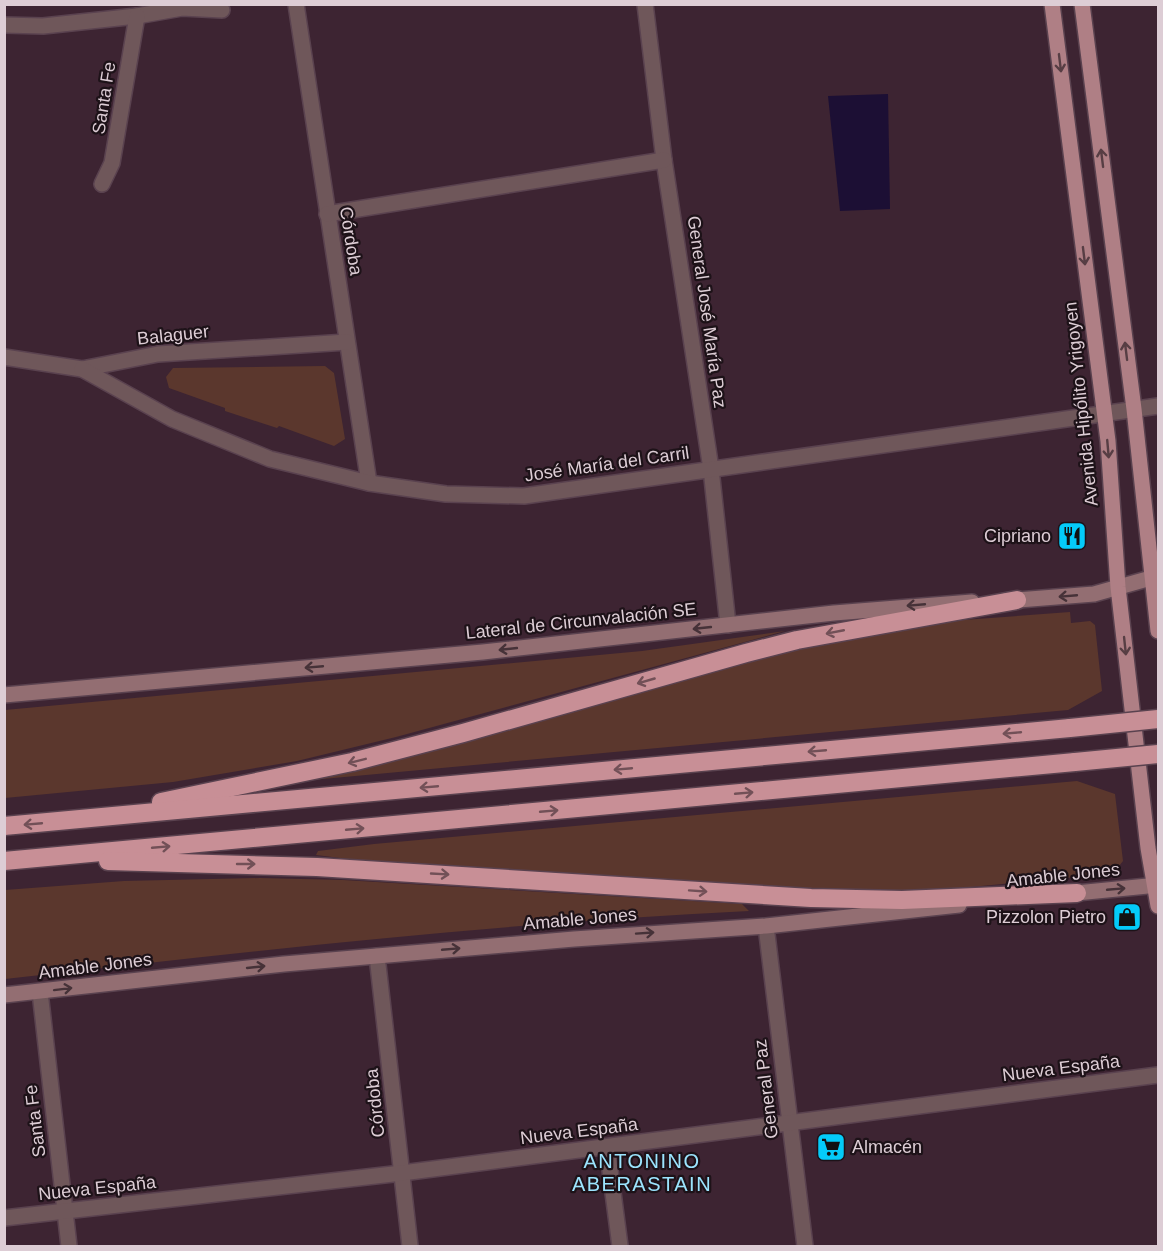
<svg xmlns="http://www.w3.org/2000/svg" width="1163" height="1251" viewBox="0 0 1163 1251" font-family="Helvetica,sans-serif">
  <style>
    .green { fill: #5b372d }
    .water { fill: #1c0f34 }
    .lines { fill: none; stroke-linecap: round; stroke-linejoin: round }
    .street-casing { stroke: #5a424f; stroke-width: 18 }
    .secondary-casing { stroke: #5a424f; stroke-width: 18 }
    .primary-casing { stroke: #5a424f; stroke-width: 18 }
    .highway-casing { stroke: #5a424f; stroke-width: 21 }
    .street { stroke: #6f575a; stroke-width: 15 }
    .secondary { stroke: #936e72; stroke-width: 15 }
    .primary { stroke: #af7f85; stroke-width: 15 }
    .highway { stroke: #c88f96; stroke-width: 18 }
    .highway-bridge-casing { stroke: #5a424f; stroke-width: 21; stroke-linecap: butt }
    .highway-bridge { stroke: #c88f96; stroke-width: 18 }
    .oneway { stroke: #573e44 }
    .oneway2 { stroke: #463238 }
    .oneway3 { stroke: #725057 }
    .labels { text-anchor: middle; dominant-baseline: central; stroke-width: 4.5; stroke-linejoin: round; paint-order: stroke }
    .street-label { font-size: 18px; fill: #ddcdd5; stroke: #1d1218 }
    .poi-label { font-size: 18px; fill: #ddcdd5; stroke: #1d1218; text-anchor: end }
    .neighbourhood-label { font-size: 20px; letter-spacing: 1.5px; fill: #9ce4fe; stroke: #1d1218 }
  </style>
  <rect width="100%" height="100%" fill="#3d2432"/>
  <!-- green -->
  <g class="green">
    <polygon points="325,366 334,373 345,439 334,446 279,426 277,428 225,411 225,408 169,388 166,377 173,368"/>
    <polygon points="1070,612 1071,623 1090,621 1095,625 1102,691 1068,710 312,780 792,648 936,622"/>
    <polygon points="785,631 396,737 297,761 173,782 5,798 5,710 642,651"/>
    <polygon points="1077,781 1115,794 1123,861 1119,866 1108,867 1109,874 950,889 906,892 835,892 348,859 316,855 318,851 374,844"/>
    <path d="M260,878L343,880L742,904L749,911C500,923 252,951 5,979V890L124,881Z"/>
  </g>
  <!-- water -->
  <polygon class="water" points="888,94 890,209 840,211 828,96"/>
  <g class="lines">
    <!-- street casing -->
    <g class="street-casing">
      <g id="street">
        <polyline points="296,4 369,483"/>
        <polyline points="645,4 664,160 711,469 728,625"/>
        <polyline points="4,25 43,26 137,16 182,8 222,10"/>
        <polyline points="102,184 112,163 137,16"/>
        <polyline points="327,214 664,160"/>
        <polyline points="4,357 82,369 158,354 347,342"/>
        <polyline points="82,369 172,419 270,459 369,483 446,494 524,496 1158,406"/>
        <polyline points="766,926 805,1246"/>
        <polyline points="377,956 410,1246"/>
        <polyline points="40,992 69,1246"/>
        <polyline points="607,1147 620,1246"/>
        <polyline points="4,1218 402,1173 1158,1075"/>
      </g>
    </g>
    <!-- secondary casing -->
    <g class="secondary-casing">
      <g id="secondary">
        <polyline points="1005,601 1094,594 1158,576"/>
        <polyline points="4,695 483,652 834,613 972,602"/>
        <polyline points="1066,894 1158,885"/>
        <polyline points="4,995 284,964 574,939 766,926 959,905"/>
      </g>
    </g>
    <!-- primary casing -->
    <g class="primary-casing">
      <g id="primary">
        <polyline points="1052,4 1108,441 1118,587 1148,848 1158,906"/>
        <polyline points="1082,4 1134,409 1158,631"/>
      </g>
    </g>
    <!-- highway casing -->
    <g class="highway-casing">
      <g id="highway">
        <polyline points="161,802 352,762 463,733 746,653 797,640 1017,600"/>
        <polyline points="4,826 1070,728"/>
        <polyline points="4,861 1075,762"/>
        <polyline points="108,861 317,867 811,898 902,900 1077,893"/>
      </g>
    </g>
    <!-- street -->
    <use href="#street" class="street"/>
    <!-- secondary -->
    <use href="#secondary" class="secondary"/>
    <!-- primary -->
    <use href="#primary" class="primary"/>
    <!-- highway -->
    <use href="#highway" class="highway"/>
    <!-- highway-bridge casing -->
    <g class="highway-bridge-casing">
      <g id="highway-bridge">
        <polyline points="1070,728 1158,719"/>
        <polyline points="1075,762 1158,754"/>
      </g>
    </g>
    <!-- highway-bridge -->
    <use href="#highway-bridge" class="highway-bridge"/>
  </g>
  <!-- one-way arrows -->
  <defs><path id="oneway-shaft" d="M-6 0H5M1.5-3L5.5 0L1.5 3" fill="none" stroke-width="1.6" stroke-linecap="round" stroke-linejoin="round" transform="scale(1.5)"/></defs>
  <g class="oneway">
    <use href="#oneway-shaft" transform="translate(1060 63) rotate(83)"/>
    <use href="#oneway-shaft" transform="translate(1102 158) rotate(-97)"/>
    <use href="#oneway-shaft" transform="translate(1084 256) rotate(83)"/>
    <use href="#oneway-shaft" transform="translate(1126 351) rotate(-97)"/>
    <use href="#oneway-shaft" transform="translate(1108 449) rotate(85)"/>
    <use href="#oneway-shaft" transform="translate(1125 646) rotate(84)"/>
  </g>
  <g class="oneway2">
    <use href="#oneway-shaft" transform="translate(1068 596) rotate(175)"/>
    <use href="#oneway-shaft" transform="translate(916 605) rotate(175)"/>
    <use href="#oneway-shaft" transform="translate(702 628) rotate(174)"/>
    <use href="#oneway-shaft" transform="translate(508 649) rotate(174)"/>
    <use href="#oneway-shaft" transform="translate(314 667) rotate(175)"/>
    <use href="#oneway-shaft" transform="translate(1116 889) rotate(-5)"/>
    <use href="#oneway-shaft" transform="translate(645 933) rotate(-4)"/>
    <use href="#oneway-shaft" transform="translate(451 949) rotate(-5)"/>
    <use href="#oneway-shaft" transform="translate(256 967) rotate(-6)"/>
    <use href="#oneway-shaft" transform="translate(63 989) rotate(-7)"/>
  </g>
  <g class="oneway3">
    <use href="#oneway-shaft" transform="translate(835 632) rotate(169)"/>
    <use href="#oneway-shaft" transform="translate(646 681) rotate(164)"/>
    <use href="#oneway-shaft" transform="translate(1012 733) rotate(175)"/>
    <use href="#oneway-shaft" transform="translate(817 751) rotate(175)"/>
    <use href="#oneway-shaft" transform="translate(357 761) rotate(166)"/>
    <use href="#oneway-shaft" transform="translate(623 769) rotate(175)"/>
    <use href="#oneway-shaft" transform="translate(429 787) rotate(175)"/>
    <use href="#oneway-shaft" transform="translate(744 793) rotate(-5)"/>
    <use href="#oneway-shaft" transform="translate(549 811) rotate(-5)"/>
    <use href="#oneway-shaft" transform="translate(33 824) rotate(175)"/>
    <use href="#oneway-shaft" transform="translate(355 829) rotate(-5)"/>
    <use href="#oneway-shaft" transform="translate(161 847) rotate(-5)"/>
    <use href="#oneway-shaft" transform="translate(246 864)"/>
    <use href="#oneway-shaft" transform="translate(440 874) rotate(3)"/>
    <use href="#oneway-shaft" transform="translate(698 891) rotate(4)"/>
  </g>
  <!-- icons -->
  <defs>
    <g id="restaurant-square" transform="scale(1.5)"><rect x="-9" y="-9" width="18" height="18" rx="4" fill="#04cbf9" stroke="#1d1218"/><path d="M-5-6h1v4h1v-4h1v4h1v-4h1v5L-1.5 .5V6h-2V.5L-5-1ZM5-6V6H3V1.5H1.5Q1.5-4 5-6Z" fill="#111"/></g>
    <g id="shop-square" transform="scale(1.5)"><rect x="-9" y="-9" width="18" height="18" rx="4" fill="#04cbf9" stroke="#1d1218"/><path d="M-5-2.5h2.3a2.7 3.5 0 0 1 5.4 0H5L5.5 6h-11ZM-1.5-2.5h3a1.5 2.3 0 0 0-3 0Z" fill="#111"/></g>
    <g id="supermarket-square" transform="scale(1.5)"><rect x="-9" y="-9" width="18" height="18" rx="4" fill="#04cbf9" stroke="#1d1218"/><path d="M-6-5.5h2.5l.6 2H6L4.5 2H-2.5L-4.4-4H-6ZM-1.5 3.2a1.3 1.3 0 1 0 .1 0ZM3 3.2a1.3 1.3 0 1 0 .1 0Z" fill="#111"/></g>
  </defs>
  <g fill-rule="evenodd">
    <use href="#restaurant-square" x="1072" y="536"/>
    <use href="#shop-square" x="1127" y="917"/>
    <use href="#supermarket-square" x="831" y="1147"/>
  </g>
  <g class="labels">
    <!-- street labels -->
    <g class="street-label">
      <text transform="translate(104 98) rotate(-81)">Santa Fe</text>
      <text transform="translate(351 241) rotate(81)">Córdoba</text>
      <text transform="translate(707 312) rotate(82)">General José María Paz</text>
      <text transform="translate(173 335) rotate(-6)">Balaguer</text>
      <text transform="translate(1081 404) rotate(-96)">Avenida Hipólito Yrigoyen</text>
      <text transform="translate(607 464) rotate(-8)">José María del Carril</text>
      <text transform="translate(581 621) rotate(-6)">Lateral de Circunvalación SE</text>
      <text transform="translate(1063 875) rotate(-6)">Amable Jones</text>
      <text transform="translate(580 919) rotate(-5)">Amable Jones</text>
      <text transform="translate(95 966) rotate(-7)">Amable Jones</text>
      <text transform="translate(1061 1068) rotate(-7)">Nueva España</text>
      <text transform="translate(766 1089) rotate(-97)">General Paz</text>
      <text transform="translate(375 1103) rotate(-96)">Córdoba</text>
      <text transform="translate(35 1121) rotate(-97)">Santa Fe</text>
      <text transform="translate(579 1131) rotate(-7)">Nueva España</text>
      <text transform="translate(97 1188) rotate(-6)">Nueva España</text>
    </g>
    <!-- poi labels -->
    <g class="poi-label">
      <text x="1051" y="536">Cipriano</text>
      <text x="1106" y="917">Pizzolon Pietro</text>
      <text x="852" y="1147" text-anchor="start">Almacén</text>
    </g>
    <!-- neighbourhood labels -->
    <g class="neighbourhood-label">
      <text x="642" y="1161">ANTONINO<tspan x="642" dy="23">ABERASTAIN</tspan></text>
    </g>
  </g>
  <!-- border -->
  <rect width="1163" height="1251" fill="none" stroke="#ddcdd5" stroke-width="12"/>
</svg>
